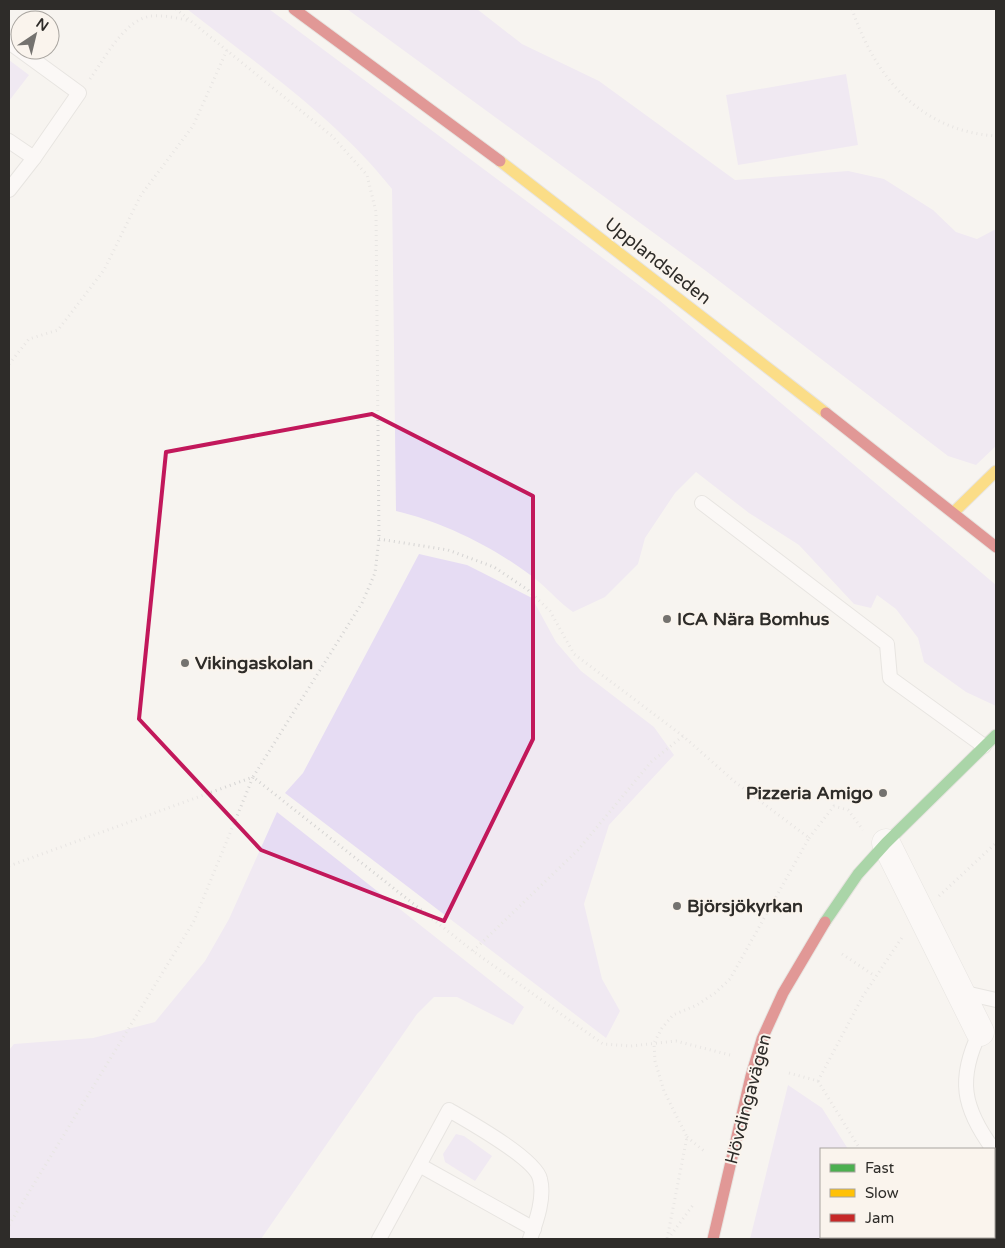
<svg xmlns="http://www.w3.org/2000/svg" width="1005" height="1248" viewBox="0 0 1005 1248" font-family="'Varela Round',sans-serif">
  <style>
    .green { fill: #e6dcf3 }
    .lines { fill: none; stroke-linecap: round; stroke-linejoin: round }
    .lane-casing { stroke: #d4d2ce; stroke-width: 16 }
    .street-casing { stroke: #d4d2ce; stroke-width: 29 }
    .fast-casing { stroke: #d4d2ce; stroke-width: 13 }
    .slow-casing { stroke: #d4d2ce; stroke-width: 13 }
    .jam-casing { stroke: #d4d2ce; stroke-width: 13 }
    .path { stroke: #d5d4d3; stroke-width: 3; stroke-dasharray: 1 4; stroke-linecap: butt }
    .lane { stroke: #fefdfd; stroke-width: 14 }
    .street { stroke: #fefdfd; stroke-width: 28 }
    .fast { stroke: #4caf50; stroke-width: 11 }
    .slow { stroke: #ffc107; stroke-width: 11 }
    .jam { stroke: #c62828; stroke-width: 11 }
    .marked { fill: none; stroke: #c2185b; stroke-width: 4; stroke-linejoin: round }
    .poi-dot { fill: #74726f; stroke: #faf4ed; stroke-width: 2 }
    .labels { text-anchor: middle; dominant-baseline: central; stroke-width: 4; stroke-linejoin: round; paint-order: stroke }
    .street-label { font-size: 18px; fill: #2e2c29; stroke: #faf4ed }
    .poi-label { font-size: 18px; font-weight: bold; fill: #2e2c29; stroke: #faf4ed; text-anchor: start }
  </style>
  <rect width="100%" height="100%" fill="#f7f4f0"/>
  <!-- green -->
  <g class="green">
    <path d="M187,9H269L659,300L996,585V706L966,692L924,662L918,638L896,609L877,595L871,608L854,604L799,545L749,513L696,472L675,493L645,538L638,564L605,597L573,612C560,603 551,592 539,582C500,550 444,522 396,511L392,189C336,118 258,65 187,9Z"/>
    <polygon points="347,9 477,9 522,44 599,81 735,180 848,171 884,179 933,210 956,232 977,239 996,229 996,446 976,465 948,456 706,271"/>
    <polygon points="9,60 29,75 9,101"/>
    <polygon points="846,74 858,145 738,165 726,95"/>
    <polygon points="419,554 467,565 532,598 556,642 581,671 654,727 674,755 609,825 584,904 602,979 620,1011 606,1038 285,793 303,773"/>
    <polygon points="277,812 524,1007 513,1025 457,997 434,997 417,1014 261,1239 9,1239 9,1050 14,1044 93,1038 155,1022 205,961 229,919"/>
    <polygon points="788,1085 822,1108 848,1149 821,1149 821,1237 859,1237 854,1239 750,1239"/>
    <polygon points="456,1134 464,1136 492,1156 475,1181 445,1162 443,1154"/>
  </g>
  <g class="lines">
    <!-- lane casing -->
    <g class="lane-casing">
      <g id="lane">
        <polyline points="9,42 79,93 34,158"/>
        <polyline points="9,141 34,158 9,190"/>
        <polyline points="702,503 887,644 890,678 984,746"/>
        <polyline points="961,992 996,1000"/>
        <path d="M980,1032C957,1079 963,1108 993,1149"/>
        <polyline points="421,1166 534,1229"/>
        <path d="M379,1239L449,1110C468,1121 536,1159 540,1179C545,1198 536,1222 530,1239"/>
        <polyline points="904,1239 905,1237"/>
      </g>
    </g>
    <!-- street casing -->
    <g class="street-casing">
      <polyline id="street" points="886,843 980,1032"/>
    </g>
    <!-- fast casing -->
    <g class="fast-casing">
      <polyline id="fast" points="825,922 858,874 886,843 996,735"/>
    </g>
    <!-- slow casing -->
    <g class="slow-casing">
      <g id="slow">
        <polyline points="500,161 826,413"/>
        <polyline points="954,512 996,471"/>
      </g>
    </g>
    <!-- jam casing -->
    <g class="jam-casing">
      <g id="jam">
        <polyline points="294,9 500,161"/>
        <polyline points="826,413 996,547"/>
        <polyline points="713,1239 751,1076 762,1039 783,993 825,922"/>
      </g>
    </g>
    <!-- path -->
    <g class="path">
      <path d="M852,9C875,77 920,131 996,136"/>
      <path d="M90,79C105,58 124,20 151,16C164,15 178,18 190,21"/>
      <polyline points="9,364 29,339 58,330 104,270 141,195 193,126 227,50"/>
      <polyline points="379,539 448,550 494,567 528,590 550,611 574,654 683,736 735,782 809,838 730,979 715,993 697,1005 673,1015 662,1028 654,1043 655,1061 664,1091 687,1137 667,1239"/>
      <polyline points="809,838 834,806 848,810 863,830"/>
      <polyline points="9,866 253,777 362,603 375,573 379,539 376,212 367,175 332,136 176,9"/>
      <polyline points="939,896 996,843"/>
      <polyline points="473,951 578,850 651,762 683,736"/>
      <polyline points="842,954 875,976"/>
      <polyline points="789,1073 818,1081 863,996 903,936"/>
      <polyline points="818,1081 860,1149"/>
      <polyline points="687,1137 704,1151"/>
      <polyline points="9,1225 194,921 253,777 473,951 603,1044 631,1046 676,1041 730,1055"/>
      <polyline points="668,1239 693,1205"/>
    </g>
    <!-- lane -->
    <use href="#lane" class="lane"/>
    <!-- street -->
    <use href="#street" class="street"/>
    <!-- fast -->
    <use href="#fast" class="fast"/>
    <!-- slow -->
    <use href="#slow" class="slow"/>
    <!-- jam -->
    <use href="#jam" class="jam"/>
  </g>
  <!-- marked area -->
  <path d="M0 0H1005V1248H0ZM372,414L533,496V739L444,921L261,850L139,719L166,452Z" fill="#f7f4f0" fill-opacity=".55" fill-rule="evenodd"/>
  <path class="marked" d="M372,414L533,496V739L444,921L261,850L139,719L166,452Z"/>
  <!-- markers -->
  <g class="poi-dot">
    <circle cx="667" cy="619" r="5"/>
    <circle cx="185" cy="663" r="5"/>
    <circle cx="883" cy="793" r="5"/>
    <circle cx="677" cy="906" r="5"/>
  </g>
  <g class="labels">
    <!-- street labels -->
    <g class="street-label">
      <text transform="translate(658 261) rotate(38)">Upplandsleden</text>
      <text transform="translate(748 1099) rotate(-75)">Hövdingavägen</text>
    </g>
    <!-- poi labels -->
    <g class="poi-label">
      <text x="677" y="619">ICA Nära Bomhus</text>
      <text x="195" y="663">Vikingaskolan</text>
      <text x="873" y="793" text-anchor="end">Pizzeria Amigo</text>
      <text x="687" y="906">Björsjökyrkan</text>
    </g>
  </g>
  <!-- border -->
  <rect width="1005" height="1248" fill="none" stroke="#2e2c29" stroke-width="20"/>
  <!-- legend -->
  <rect x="820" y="1148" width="175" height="90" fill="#faf4ed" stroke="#a8a49f"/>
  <rect x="830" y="1164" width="25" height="8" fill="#4caf50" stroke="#a8a49f"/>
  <text x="865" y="1173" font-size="15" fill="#2e2c29">Fast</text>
  <rect x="830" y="1189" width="25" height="8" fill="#ffc107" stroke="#a8a49f"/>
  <text x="865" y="1198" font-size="15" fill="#2e2c29">Slow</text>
  <rect x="830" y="1214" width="25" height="8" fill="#c62828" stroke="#a8a49f"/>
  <text x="865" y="1223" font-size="15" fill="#2e2c29">Jam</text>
  <!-- north arrow -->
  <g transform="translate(35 35) rotate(35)"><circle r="24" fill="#faf4ed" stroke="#a8a49f"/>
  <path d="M0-4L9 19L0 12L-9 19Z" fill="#74726f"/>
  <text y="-8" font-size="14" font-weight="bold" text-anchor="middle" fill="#2e2c29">N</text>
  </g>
</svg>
